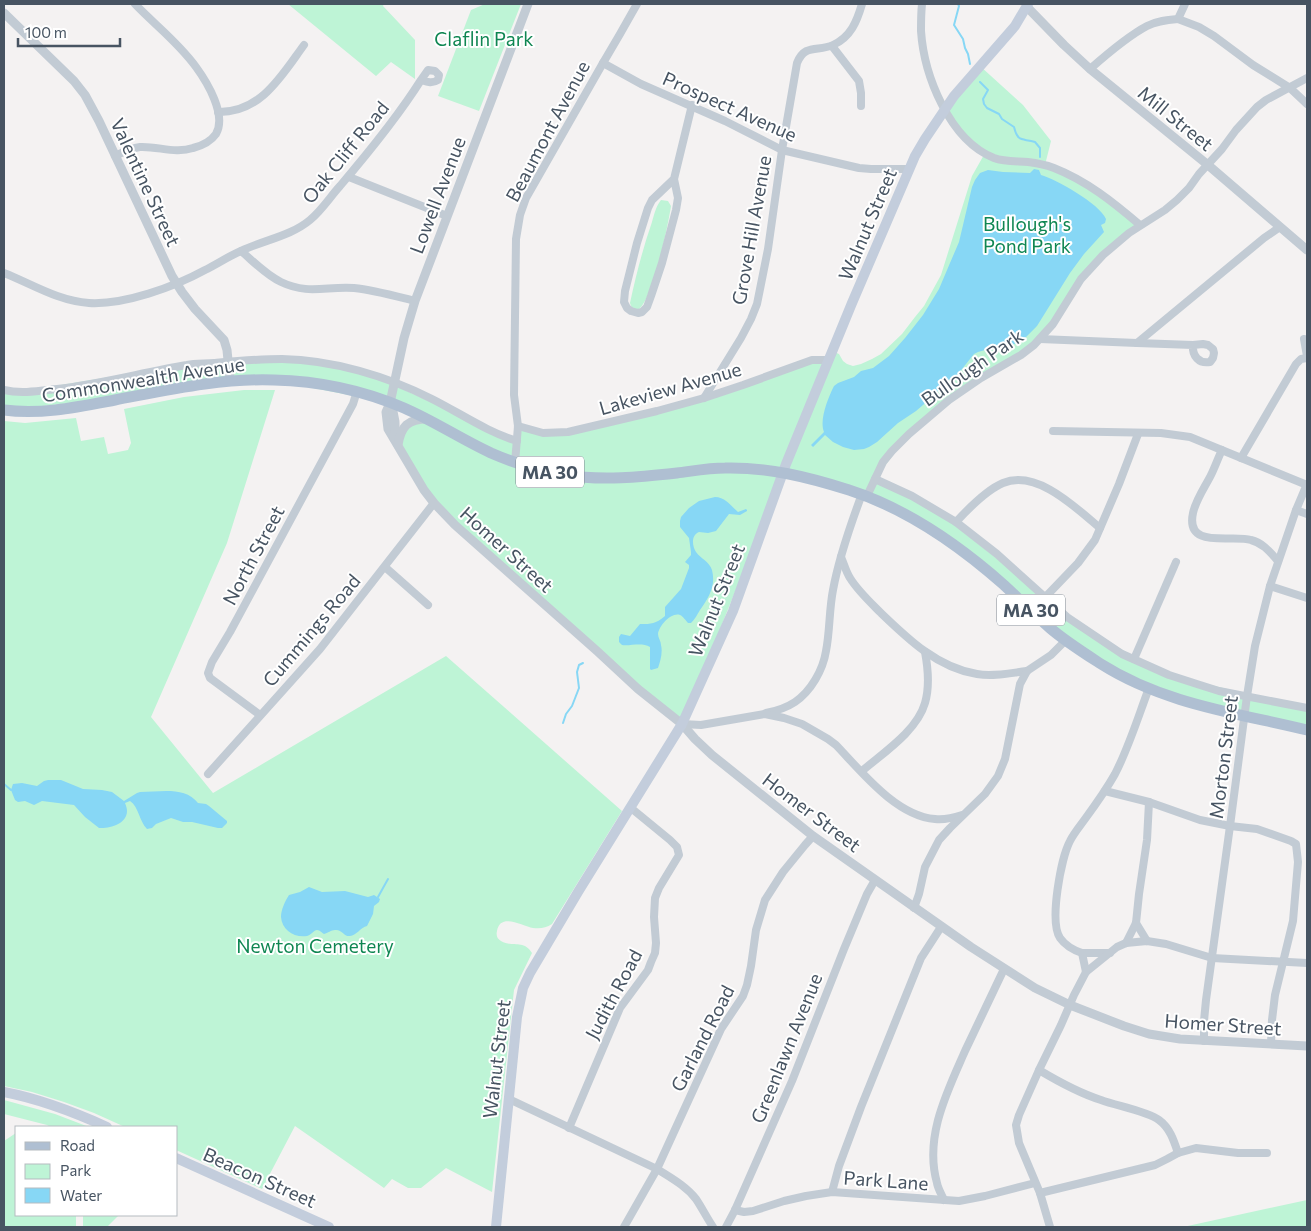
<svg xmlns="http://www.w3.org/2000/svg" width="1311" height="1231" viewBox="0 0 1311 1231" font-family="Commissioner,sans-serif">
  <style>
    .green { fill: #bef4d6 }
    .water { fill: #87d7f5 }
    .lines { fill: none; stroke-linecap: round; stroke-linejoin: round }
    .stream { stroke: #87d7f5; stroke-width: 2 }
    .minor { stroke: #c2cbd4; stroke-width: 8 }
    .tertiary { stroke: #c2cbd4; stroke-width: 9 }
    .secondary { stroke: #c3cddc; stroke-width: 10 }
    .primary { stroke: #afbfd2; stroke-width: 11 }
    .labels { text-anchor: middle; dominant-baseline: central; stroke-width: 4; stroke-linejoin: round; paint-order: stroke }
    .shield { fill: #fff; stroke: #7e8791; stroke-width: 1 }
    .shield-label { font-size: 18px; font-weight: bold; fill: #475462 }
    .park-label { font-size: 19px; fill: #0f8652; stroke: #fff }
    .street-label { font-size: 19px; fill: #475462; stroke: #fff }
  </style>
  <rect width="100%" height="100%" fill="#f4f2f2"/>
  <!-- green -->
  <g class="green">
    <polygon points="288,4 384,4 383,6 415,40 415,79 391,62 376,76"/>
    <polygon points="485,4 521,4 479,111 438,96 471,10"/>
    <polygon points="980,66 1023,105 1051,141 1045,165 1071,176 1140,225 1100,258 1037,342 981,378 909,434 875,479 934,509 1091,633 1169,675 1307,708 1307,730 1222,712 1103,665 1003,584 904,514 783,472 682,724 455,525 412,470 399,436 417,419 390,403 272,380 131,397 4,410 4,390 18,392 189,364 285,359 369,374 517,441 518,426 555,433 657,411 812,360 829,360 832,351 839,354 843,361 847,364 853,366 861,364 872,359 881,354 902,334 915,317 924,306 941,275 972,176 985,153 977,148 944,109"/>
    <path d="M661,200L668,201L671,206C668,226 653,298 639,309C634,310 631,307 630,303C636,275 643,248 652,222C654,215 656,206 661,200Z"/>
    <path d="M244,390H275L227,543L151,717L213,793L446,656L622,811L552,924C546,928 540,929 533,928C523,926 500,912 497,931C496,935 497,939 501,941C513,948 523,939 532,953L514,990L492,1192L446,1168L421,1188H408L392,1179L384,1188L295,1126L262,1189L176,1150V1127H125L94,1113L64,1102L32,1092L4,1086V421L25,423L76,418L81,441L104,437L108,454L128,450L131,443L124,409L184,397Z"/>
    <polygon points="4,1100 55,1114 89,1127 51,1127 47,1125 4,1114"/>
    <polygon points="16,1133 16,1215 76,1215 76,1227 4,1227 4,1141"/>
    <polygon points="1307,1200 1307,1227 1183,1227"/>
    <polygon points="83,1215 119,1215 107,1227 83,1227"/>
  </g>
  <!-- water -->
  <g class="water">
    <path d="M1034,169L1039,170L1041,175C1056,179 1100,204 1106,219L1105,223L1101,225L1104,232L1084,254L1070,273L1037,326L1025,338L1007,348L1001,349L992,348L978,352L974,354L958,374L949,380L930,399L916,411L898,423L877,442L869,447L864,449L854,450L843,447L833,442L825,435L813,447L811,445L824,432C819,420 828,398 834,386L838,383L854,377L861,371L873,368L889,356L905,338L923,315L939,289L950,263L959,242L972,187L975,180L980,173L988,170L1003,172L1030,173Z"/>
    <path d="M715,497C725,497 731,506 738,512L746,509L747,510V511L740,515L729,514L716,531L708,533L699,532C691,535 692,546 696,552C701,559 709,561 712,570C716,586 709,597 700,610C697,615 695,619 691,623H688C686,621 683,616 680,615C671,612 659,626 658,634C658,638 661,641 661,645C663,653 660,662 658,668L651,670L650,669V647C642,642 631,646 622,645L619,642V637L621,634L630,636L640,624C652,624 655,624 665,616V607L681,589L689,568V565L685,562L691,555V552L689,538L680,527V521L681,517L689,508L699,501Z"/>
    <path d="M48,780H61L83,789L102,790L112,792L124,801L137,793L140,792C160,792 185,786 198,803L206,804L209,806L227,821V823L222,828H218L192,822H183L171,818L156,824L152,828L147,829C139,821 139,807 130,801L125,803C126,806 127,808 127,811C127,824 109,829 99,828L85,817L74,805L42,801L34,805L25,801L18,802L15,800L11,790L13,784L22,783L37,786L44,781Z"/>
    <path d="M309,887L322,892L345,891L368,897L374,895L380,899L379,902L374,906L373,914L367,926C361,927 356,936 350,936C344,937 342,929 335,930C331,930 328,933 324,934C322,933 320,930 317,930C314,930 311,935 307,936C294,938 282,930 281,917C281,910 285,901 289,895L300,892Z"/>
  </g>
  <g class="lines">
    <!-- stream -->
    <g class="stream">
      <polyline points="958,4 959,6 954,25 963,39 965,48 968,54 970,64"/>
      <path d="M980,82L988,90L983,99L984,104L987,108L999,114L1002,119L1014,127C1018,143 1022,138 1035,142L1040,148V157"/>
      <polyline points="563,723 566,714 572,706 579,688 577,672 579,665 583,663"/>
      <polyline points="4,784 11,790"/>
      <polyline points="378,897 388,879"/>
    </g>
    <!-- minor -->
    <g class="minor">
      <path d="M922,4C921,13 921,22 921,31C924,75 949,140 994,158C1005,162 1017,161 1028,162C1037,163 1046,165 1054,168C1087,181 1113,202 1140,225"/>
      <polyline points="1178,19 1199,27 1214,36 1253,65 1290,88 1307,104"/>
      <polyline points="832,46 859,81 861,93 861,106"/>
      <polyline points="603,63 641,84 725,121 782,150 859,168 871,169 909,169"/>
      <path d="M1090,69C1107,54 1128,36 1147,26C1157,21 1167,20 1178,19L1185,4"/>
      <path d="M218,112C261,113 282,75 304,45"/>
      <path d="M115,156C123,152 131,148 140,147C158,146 175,154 193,148C201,146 211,141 216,134C227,115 207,82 196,67C179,43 155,25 135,4"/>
      <polyline points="349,177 447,216"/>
      <polyline points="674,179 678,198 676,210 662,263 651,296 647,307 642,312 638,313 631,311 627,308 624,302 625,291 637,243 648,208 652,200 674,179 692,105"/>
      <path d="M241,251C253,261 266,275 281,282C308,295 326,286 354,288C374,290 395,296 415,301"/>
      <path d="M4,273C32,284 58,301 89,303C124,305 174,287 205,270C217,264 229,256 241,251C264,240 291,236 310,220C322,210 330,197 340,186C369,152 397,118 421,80C427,82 432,84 438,80L439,75L435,71L428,70L421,80"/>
      <polyline points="1040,339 1137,343 1264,238 1280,227"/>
      <polyline points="1304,339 1307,356"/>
      <path d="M1137,343L1193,345L1203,344L1208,345L1213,349L1214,353L1213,358L1210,362C1199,364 1192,356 1193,345"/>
      <path d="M4,390C21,394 39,391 57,389C101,384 144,372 187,365C196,363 205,364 214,363C237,361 259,359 282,359C333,360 387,376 432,399C460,413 487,432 517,441"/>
      <path d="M704,398L741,338L751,319L757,304L768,249L782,150L797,63C805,43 818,52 833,45C851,37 857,21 862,4"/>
      <polyline points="518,426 543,433 568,432 657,411 704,398 743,385 812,360 829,360"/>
      <polyline points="1053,431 1161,433 1190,437 1307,485"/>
      <path d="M1222,450C1218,458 1215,467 1211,475C1205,487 1196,499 1193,513C1185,550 1232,534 1251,540C1263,543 1270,552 1278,561"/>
      <polyline points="1241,458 1296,364 1301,359 1307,358"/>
      <polyline points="515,463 518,426 514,395 516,239 520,215 526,198 603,63 620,34 637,4"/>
      <polyline points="875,479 912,496 956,522 997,554 1067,617 1122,654 1169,675 1200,685 1219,691 1307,708"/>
      <polyline points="867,496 883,462 892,451 909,434 949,400 981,378 1021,355 1034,345 1053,324 1081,279 1103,255 1129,233 1165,210 1177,200 1189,188 1199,174 1222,149 1236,130 1257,107 1266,100 1307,78"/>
      <polyline points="1296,510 1307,514"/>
      <path d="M956,522C968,509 986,490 1003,483C1037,469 1076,508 1100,528"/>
      <path d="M841,557C844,564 846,572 850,578C858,591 870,602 881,613C908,639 938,668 977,674C994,677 1010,673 1027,671"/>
      <polyline points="385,567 428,605"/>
      <polyline points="1270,586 1307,598"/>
      <polyline points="1032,611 1078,563 1095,540 1119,484 1138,434"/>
      <polyline points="1134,659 1176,562"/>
      <path d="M766,713C776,711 786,708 795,702C811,691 823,670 826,651C830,631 829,610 833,590C839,557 850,526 862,494"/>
      <polyline points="260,715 210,678 208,673 212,662 230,632 353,404 357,391"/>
      <path d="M682,724L701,725L765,714L784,718L802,724L828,739L836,745C861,771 896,816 935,819C944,820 953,818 962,815"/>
      <path d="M862,771C883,753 917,731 925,703C930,686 928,668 925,652"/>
      <polyline points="208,774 320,649 434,503"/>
      <polyline points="1105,791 1149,802 1200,820 1230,826 1257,829 1291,841 1296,844 1298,862 1293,921 1275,995 1272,1020 1271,1044"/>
      <polyline points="914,908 919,894 925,867 939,840 950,828 985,794 998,776 1005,759 1020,684 1027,671 1051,655 1066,640"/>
      <polyline points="1136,923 1147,941"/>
      <polyline points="1126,943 1136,923 1139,894 1147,840 1149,802"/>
      <polyline points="1082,953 1110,953"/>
      <polyline points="1086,972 1117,947 1126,943 1147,941 1166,944 1212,958 1307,963"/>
      <polyline points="1204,1041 1204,1021 1206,1000 1230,826 1247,696 1255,646 1270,586 1296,510 1307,484"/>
      <path d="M1039,1070C1059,1082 1079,1093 1101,1100C1117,1106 1147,1111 1159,1120C1170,1128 1174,1141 1178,1153"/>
      <path d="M509,1099L657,1169C671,1178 686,1186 696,1199C702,1208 707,1218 713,1227"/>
      <polyline points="569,1128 620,1008 648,970 651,962 655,953 656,943 654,917 655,898 659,888 679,855 677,847 670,840 631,808"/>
      <polyline points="832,1192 839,1166 861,1107 921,958 941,927"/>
      <polyline points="1040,1193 1155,1165 1167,1159 1178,1153 1196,1148 1238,1153 1267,1153"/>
      <path d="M944,1200C942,1195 938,1189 937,1183C924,1137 947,1092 965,1051C978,1024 991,996 1004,969"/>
      <polyline points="735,1210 744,1212 753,1211 784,1201 806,1196 832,1192 959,1201 985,1196 1035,1183"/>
      <polyline points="624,1227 657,1169 721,1029 743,996 747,985 751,966 756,930 765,900 783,872 805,845 813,836"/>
      <polyline points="726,1227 735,1210 792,1081 844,949 867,894 875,880"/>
      <path d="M1050,1227L1040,1193L1019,1143L1016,1125L1019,1115L1039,1070L1061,1025L1074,995L1086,972L1082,953C1073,950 1065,945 1060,938C1049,922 1061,858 1070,841C1074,833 1080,826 1085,819C1096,804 1106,790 1115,774C1129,747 1138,717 1149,688"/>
    </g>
    <!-- tertiary -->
    <g class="tertiary">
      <polyline points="528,4 415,301 404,338 390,403 386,412 388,429 424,490 434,503 455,525 597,651 638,689 682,724 695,739 712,755 813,836 971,947 1035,988 1070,1005 1124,1026 1149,1034 1180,1039 1307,1046"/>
      <polyline points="1027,7 1064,45 1090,69 1208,165 1307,250"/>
      <polyline points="4,13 74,81 85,95 99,121 172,276 182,292 195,309 224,340 227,350 230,381"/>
      <path d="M390,403C395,415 397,425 394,438"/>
      <path d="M398,445C401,426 408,419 427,419"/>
    </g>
    <!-- secondary -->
    <g class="secondary">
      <path d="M4,1092C40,1099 74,1112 107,1127"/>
      <polyline points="176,1158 329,1227"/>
      <polyline points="496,1227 517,1017 523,988 530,973 578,892 682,724 733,611 786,464 852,303 915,156 925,139 954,96 1015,26 1028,4"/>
    </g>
    <!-- primary -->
    <path class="primary" d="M4,410C41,415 78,407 115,400C168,390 220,378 274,380C320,381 362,390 404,408C434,421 461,439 491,453C514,463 540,471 565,475C602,481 640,477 677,473C693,471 709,468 725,468C768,467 808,477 849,490C905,508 960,546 1004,585C1019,599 1034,614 1050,628C1065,641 1084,653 1101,664C1164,704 1237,713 1307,730"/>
  </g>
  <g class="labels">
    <!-- shield labels -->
    <g class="shield">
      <rect x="516" y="456.5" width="68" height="31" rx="4"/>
      <rect x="997" y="594.5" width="68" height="31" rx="4"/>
    </g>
    <g class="shield-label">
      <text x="550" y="472">MA 30</text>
      <text x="1031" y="610">MA 30</text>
    </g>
    <!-- park labels -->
    <g class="park-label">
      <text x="484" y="38">Claflin Park</text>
      <text x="1027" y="223">Bullough's<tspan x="1027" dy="22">Pond Park</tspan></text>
      <text x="315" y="945">Newton Cemetery</text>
    </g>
    <!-- street labels -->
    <g class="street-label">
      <text transform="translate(730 106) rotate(24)">Prospect Avenue</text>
      <text transform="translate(1176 118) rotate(39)">Mill Street</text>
      <text transform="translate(547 131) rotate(-62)">Beaumont Avenue</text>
      <text transform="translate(345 152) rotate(-51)">Oak Cliff Road</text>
      <text transform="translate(146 182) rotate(65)">Valentine Street</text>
      <text transform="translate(437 195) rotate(-69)">Lowell Avenue</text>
      <text transform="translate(867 224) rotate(-67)">Walnut Street</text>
      <text transform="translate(751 230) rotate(-80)">Grove Hill Avenue</text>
      <text transform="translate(972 367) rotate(-35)">Bullough Park</text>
      <text transform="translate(143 379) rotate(-9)">Commonwealth Avenue</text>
      <text transform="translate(670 388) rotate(-16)">Lakeview Avenue</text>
      <text transform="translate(507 549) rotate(42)">Homer Street</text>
      <text transform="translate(253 555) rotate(-62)">North Street</text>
      <text transform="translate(716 600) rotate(-68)">Walnut Street</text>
      <text transform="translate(311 630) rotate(-50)">Cummings Road</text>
      <text transform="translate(1223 757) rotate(-83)">Morton Street</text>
      <text transform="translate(812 812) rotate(37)">Homer Street</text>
      <text transform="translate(613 994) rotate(-62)">Judith Road</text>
      <text transform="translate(1223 1024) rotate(4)">Homer Street</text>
      <text transform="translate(702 1038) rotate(-63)">Garland Road</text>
      <text transform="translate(786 1048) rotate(-68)">Greenlawn Avenue</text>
      <text transform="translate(496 1059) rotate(-83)">Walnut Street</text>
      <text transform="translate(260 1177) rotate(24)">Beacon Street</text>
      <text transform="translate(886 1180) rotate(4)">Park Lane</text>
    </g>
  </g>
  <!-- border -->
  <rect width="1311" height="1231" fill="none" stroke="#475462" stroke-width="10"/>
  <!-- legend -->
  <rect x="15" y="1126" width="162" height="90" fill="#ffffff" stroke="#b5bbc0"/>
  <rect x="25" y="1142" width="25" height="8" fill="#afbfd2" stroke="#b5bbc0"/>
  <text x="60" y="1151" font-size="15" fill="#475462">Road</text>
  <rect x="25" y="1164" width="25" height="15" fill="#bef4d6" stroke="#b5bbc0"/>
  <text x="60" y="1176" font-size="15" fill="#475462">Park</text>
  <rect x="25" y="1188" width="25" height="15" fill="#87d7f5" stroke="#b5bbc0"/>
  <text x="60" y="1201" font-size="15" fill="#475462">Water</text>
  <!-- scale -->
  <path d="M18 38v8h102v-8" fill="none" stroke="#475462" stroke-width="2.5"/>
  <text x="25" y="38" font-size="15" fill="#475462" stroke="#ffffff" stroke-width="4" paint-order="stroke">100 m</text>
</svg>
